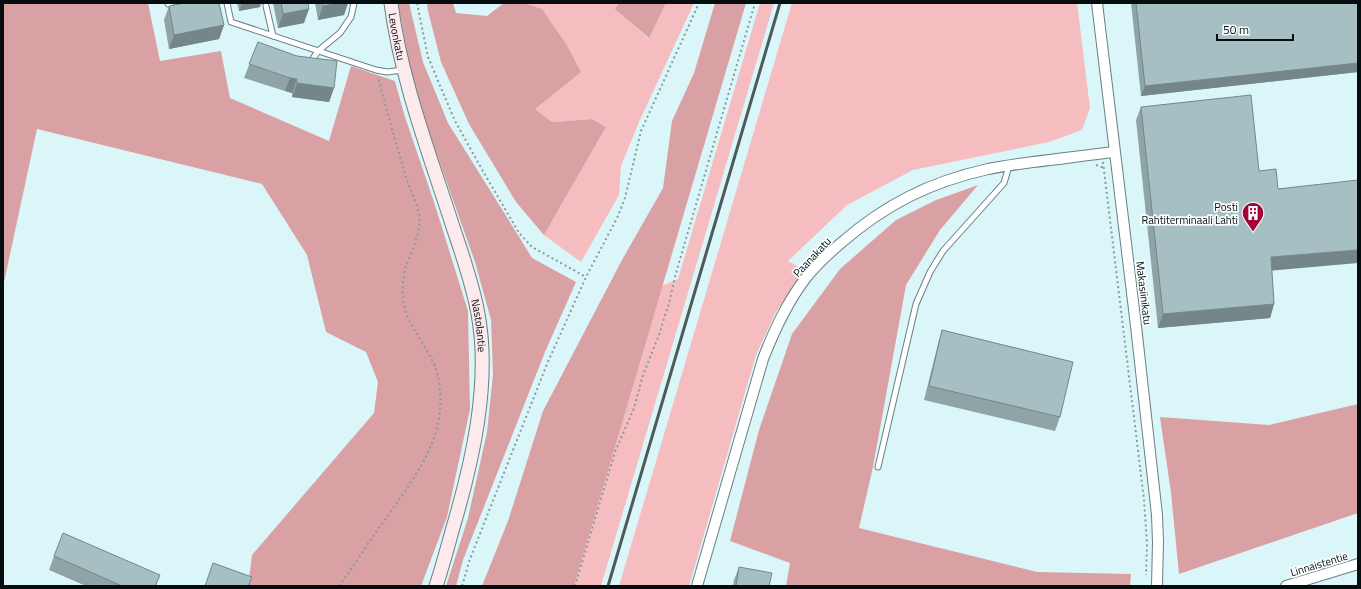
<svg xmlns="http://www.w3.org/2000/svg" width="1361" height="589" viewBox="0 0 1361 589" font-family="'Titillium Web',sans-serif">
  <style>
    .green { fill: #f6bdc0 }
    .forest { fill: #daa1a5 }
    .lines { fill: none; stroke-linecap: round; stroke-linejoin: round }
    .service-casing { stroke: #678083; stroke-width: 7 }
    .minor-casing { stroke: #678083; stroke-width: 12 }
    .secondary-casing { stroke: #678083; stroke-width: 15 }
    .path { stroke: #879a9c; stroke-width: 2; stroke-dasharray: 2 3; stroke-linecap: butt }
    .service { stroke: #fff; stroke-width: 5 }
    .minor { stroke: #fff; stroke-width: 10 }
    .secondary { stroke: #fceaec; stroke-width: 13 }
    .rail { stroke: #4c5a5c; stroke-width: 3 }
    .wall { fill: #8ea4a7 }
    .shaded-wall { fill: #748688 }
    .building { fill: #a5bfc2; stroke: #748688 }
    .labels { text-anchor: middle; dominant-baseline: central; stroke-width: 3.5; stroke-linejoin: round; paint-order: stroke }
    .street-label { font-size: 11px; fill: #050d0e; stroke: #f9feff }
    .poi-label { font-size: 11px; fill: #050d0e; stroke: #f9feff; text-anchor: end }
  </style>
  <rect width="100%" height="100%" fill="#dbf6f9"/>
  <!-- green -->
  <g class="green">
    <polygon points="529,3 619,3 616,9 648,38 666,3 694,3 639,122 621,166 619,195 581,262 544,235 606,127 592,119 552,122 535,109 542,9 530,5"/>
    <polygon points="760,3 774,3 601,586 574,586 662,286 678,279"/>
    <polygon points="792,3 1077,3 1090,108 1082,130 1049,142 913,170 847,205 788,261 804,270 776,312 756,355 689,586 619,586"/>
  </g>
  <!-- forest -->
  <g class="forest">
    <polygon points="3,3 148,3 160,61 221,51 230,98 329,141 351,66 395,81 404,114 434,202 468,311 470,409 447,517 421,586 248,586 252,555 374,413 378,382 366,352 326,332 307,255 262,184 37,129 3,287"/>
    <polygon points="398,3 409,3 423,62 448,123 521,240 532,258 576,282 545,352 463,560 456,586 446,586 468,518 487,432 493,375 491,320 475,262 425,121 410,68"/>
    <polygon points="427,3 453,3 456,13 487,16 504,3 525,3 542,9 566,44 581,72 535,109 552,122 592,119 606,127 544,235 516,202 469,124 441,62 428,11"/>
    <polygon points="619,3 666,3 649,38 615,9"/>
    <polygon points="715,3 746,3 574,586 482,586 508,521 543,411 622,260 663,188 672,121 694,73"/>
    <polygon points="978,185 940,230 906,285 873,467 859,528 1037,572 1131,574 1130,586 786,586 790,563 730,541 759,430 792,334 840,269 896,220 936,200"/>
    <polygon points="1358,404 1358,513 1179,574 1171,493 1160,417 1269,425"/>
  </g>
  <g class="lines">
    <!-- service casing -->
    <g class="service-casing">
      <g id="service">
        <polyline points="227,3 231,22 376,70 387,72 403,70"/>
        <polyline points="168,4 171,3"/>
        <polyline points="266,6 273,36"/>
        <polyline points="310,63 318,51 340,33 351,17 354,3"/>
        <polyline points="878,467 916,304 930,272 943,251 1004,183 1009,166"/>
      </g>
    </g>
    <!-- minor casing -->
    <g class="minor-casing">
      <g id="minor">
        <polyline points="1097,3 1136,326 1157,515 1158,542 1157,586"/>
        <path d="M697,586L763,359C774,331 786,304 805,279C815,266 828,254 841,243C886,204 930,182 988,169C1003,166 1018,164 1033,162C1060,159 1087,155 1114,152"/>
        <polyline points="1286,586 1358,564"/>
      </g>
    </g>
    <!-- secondary casing -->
    <g class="secondary-casing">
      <g id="secondary">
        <path id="s1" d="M391,3C401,81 430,155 454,230C463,257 473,285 478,314C491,383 472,464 452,531C447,549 442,568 436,586"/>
      </g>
    </g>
    <!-- path -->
    <g class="path">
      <polyline points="417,3 428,57 455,121 484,173 519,233 532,247 586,277"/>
      <polyline points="1103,162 1144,500 1147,544 1146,575"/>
      <polyline points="1096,165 1104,168"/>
      <path d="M339,586C354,566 367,544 382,524C414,477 452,435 437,373C430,347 406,327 403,299C402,289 403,276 406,266C412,249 422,232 419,214C417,202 409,188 406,177C396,144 387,111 378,77"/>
      <polyline points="462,586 470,559 547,364 586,277 618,216 625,198 641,131 699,3"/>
      <polyline points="575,586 615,452 634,408 643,375 659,335 669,303 676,273 755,3"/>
    </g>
    <!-- service -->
    <use href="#service" class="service"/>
    <!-- minor -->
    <use href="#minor" class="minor"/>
    <!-- secondary -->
    <use href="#secondary" class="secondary"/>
    <!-- rail -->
    <polyline class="rail" points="608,586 780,3"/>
  </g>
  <!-- wall -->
  <g class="wall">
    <polygon points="237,3 261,3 260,7 239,11"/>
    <polygon points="273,3 308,3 304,23 278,28"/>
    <polygon points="315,3 348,3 344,15 318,20"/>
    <polygon points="1131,3 1358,3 1358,72 1141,96"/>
    <polygon points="169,6 224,25 219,39 169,49 164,20"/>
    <polygon points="258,42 334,88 329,102 292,97 292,93 285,91 244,78"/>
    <polygon points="1141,107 1259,171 1272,270 1274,304 1270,318 1158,328 1136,120"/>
    <polygon points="942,330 1060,417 1055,431 924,400 938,344"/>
    <polygon points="54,556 160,575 156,586 86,586 49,570"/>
    <polygon points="739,567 769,586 733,586 734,580"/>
  </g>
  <!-- shaded-wall -->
  <g class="shaded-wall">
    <polygon points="242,3 261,3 260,7 239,11"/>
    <polygon points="340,3 348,3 344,15 318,20 323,6"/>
    <polygon points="309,9 304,23 278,28 283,14"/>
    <polygon points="224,25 219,39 169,49 174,35"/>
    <polygon points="1358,63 1358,72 1141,96 1145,86"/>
    <polygon points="290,78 297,79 292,93 285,91"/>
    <polygon points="297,83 334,88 329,102 292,97"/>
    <polygon points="1358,250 1358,263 1266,271 1271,257"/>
    <polygon points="1274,304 1270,318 1158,328 1163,314"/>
  </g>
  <!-- building -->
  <g class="building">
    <polygon points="184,3 219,3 224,25 174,35 169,6"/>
    <polygon points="281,3 308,3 309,9 283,14"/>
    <polygon points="323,3 340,3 323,6"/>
    <polygon points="1136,3 1358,3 1358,63 1145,86"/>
    <polygon points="258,42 297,56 337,61 334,88 297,83 297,79 290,78 249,64"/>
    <polygon points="1251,95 1259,171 1276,169 1278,189 1358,180 1358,250 1271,257 1274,304 1163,314 1141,107"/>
    <polygon points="942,330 1073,362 1060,417 929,386"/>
    <polygon points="63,533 160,575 155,586 122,586 54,556"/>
    <polygon points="213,563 252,577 248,586 205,586"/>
    <polygon points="739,567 772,573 769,586 736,586"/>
  </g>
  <!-- icons -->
  <defs>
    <g id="building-pin" transform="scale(1.15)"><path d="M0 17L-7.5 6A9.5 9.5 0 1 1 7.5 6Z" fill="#a30436" stroke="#f9feff"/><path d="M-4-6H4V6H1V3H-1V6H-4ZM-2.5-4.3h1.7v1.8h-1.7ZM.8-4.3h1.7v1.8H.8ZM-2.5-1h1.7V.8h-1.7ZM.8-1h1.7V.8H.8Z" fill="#fff"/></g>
  </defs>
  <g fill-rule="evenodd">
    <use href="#building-pin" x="1253" y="213"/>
  </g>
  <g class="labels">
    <!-- street labels -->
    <g class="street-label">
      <text stroke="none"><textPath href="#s1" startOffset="34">Levonkatu</textPath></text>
      <text transform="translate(812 257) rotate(-47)">Paanakatu</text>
      <text transform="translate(1144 293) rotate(83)">Makasiinikatu</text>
      <text stroke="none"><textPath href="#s1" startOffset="335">Nastolantie</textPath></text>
      <text transform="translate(1319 564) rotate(-17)">Linnaistentie</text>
    </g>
    <!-- poi labels -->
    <g class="poi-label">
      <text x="1238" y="207">Posti<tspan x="1238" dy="13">Rahtiterminaali Lahti</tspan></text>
    </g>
  </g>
  <!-- border -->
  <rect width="1361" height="589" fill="none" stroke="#050d0e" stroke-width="8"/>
  <!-- scale -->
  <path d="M1217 34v6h76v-6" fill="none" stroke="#050d0e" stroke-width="2"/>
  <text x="1223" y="34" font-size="12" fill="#050d0e" stroke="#f9feff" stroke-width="3" paint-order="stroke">50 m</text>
</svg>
